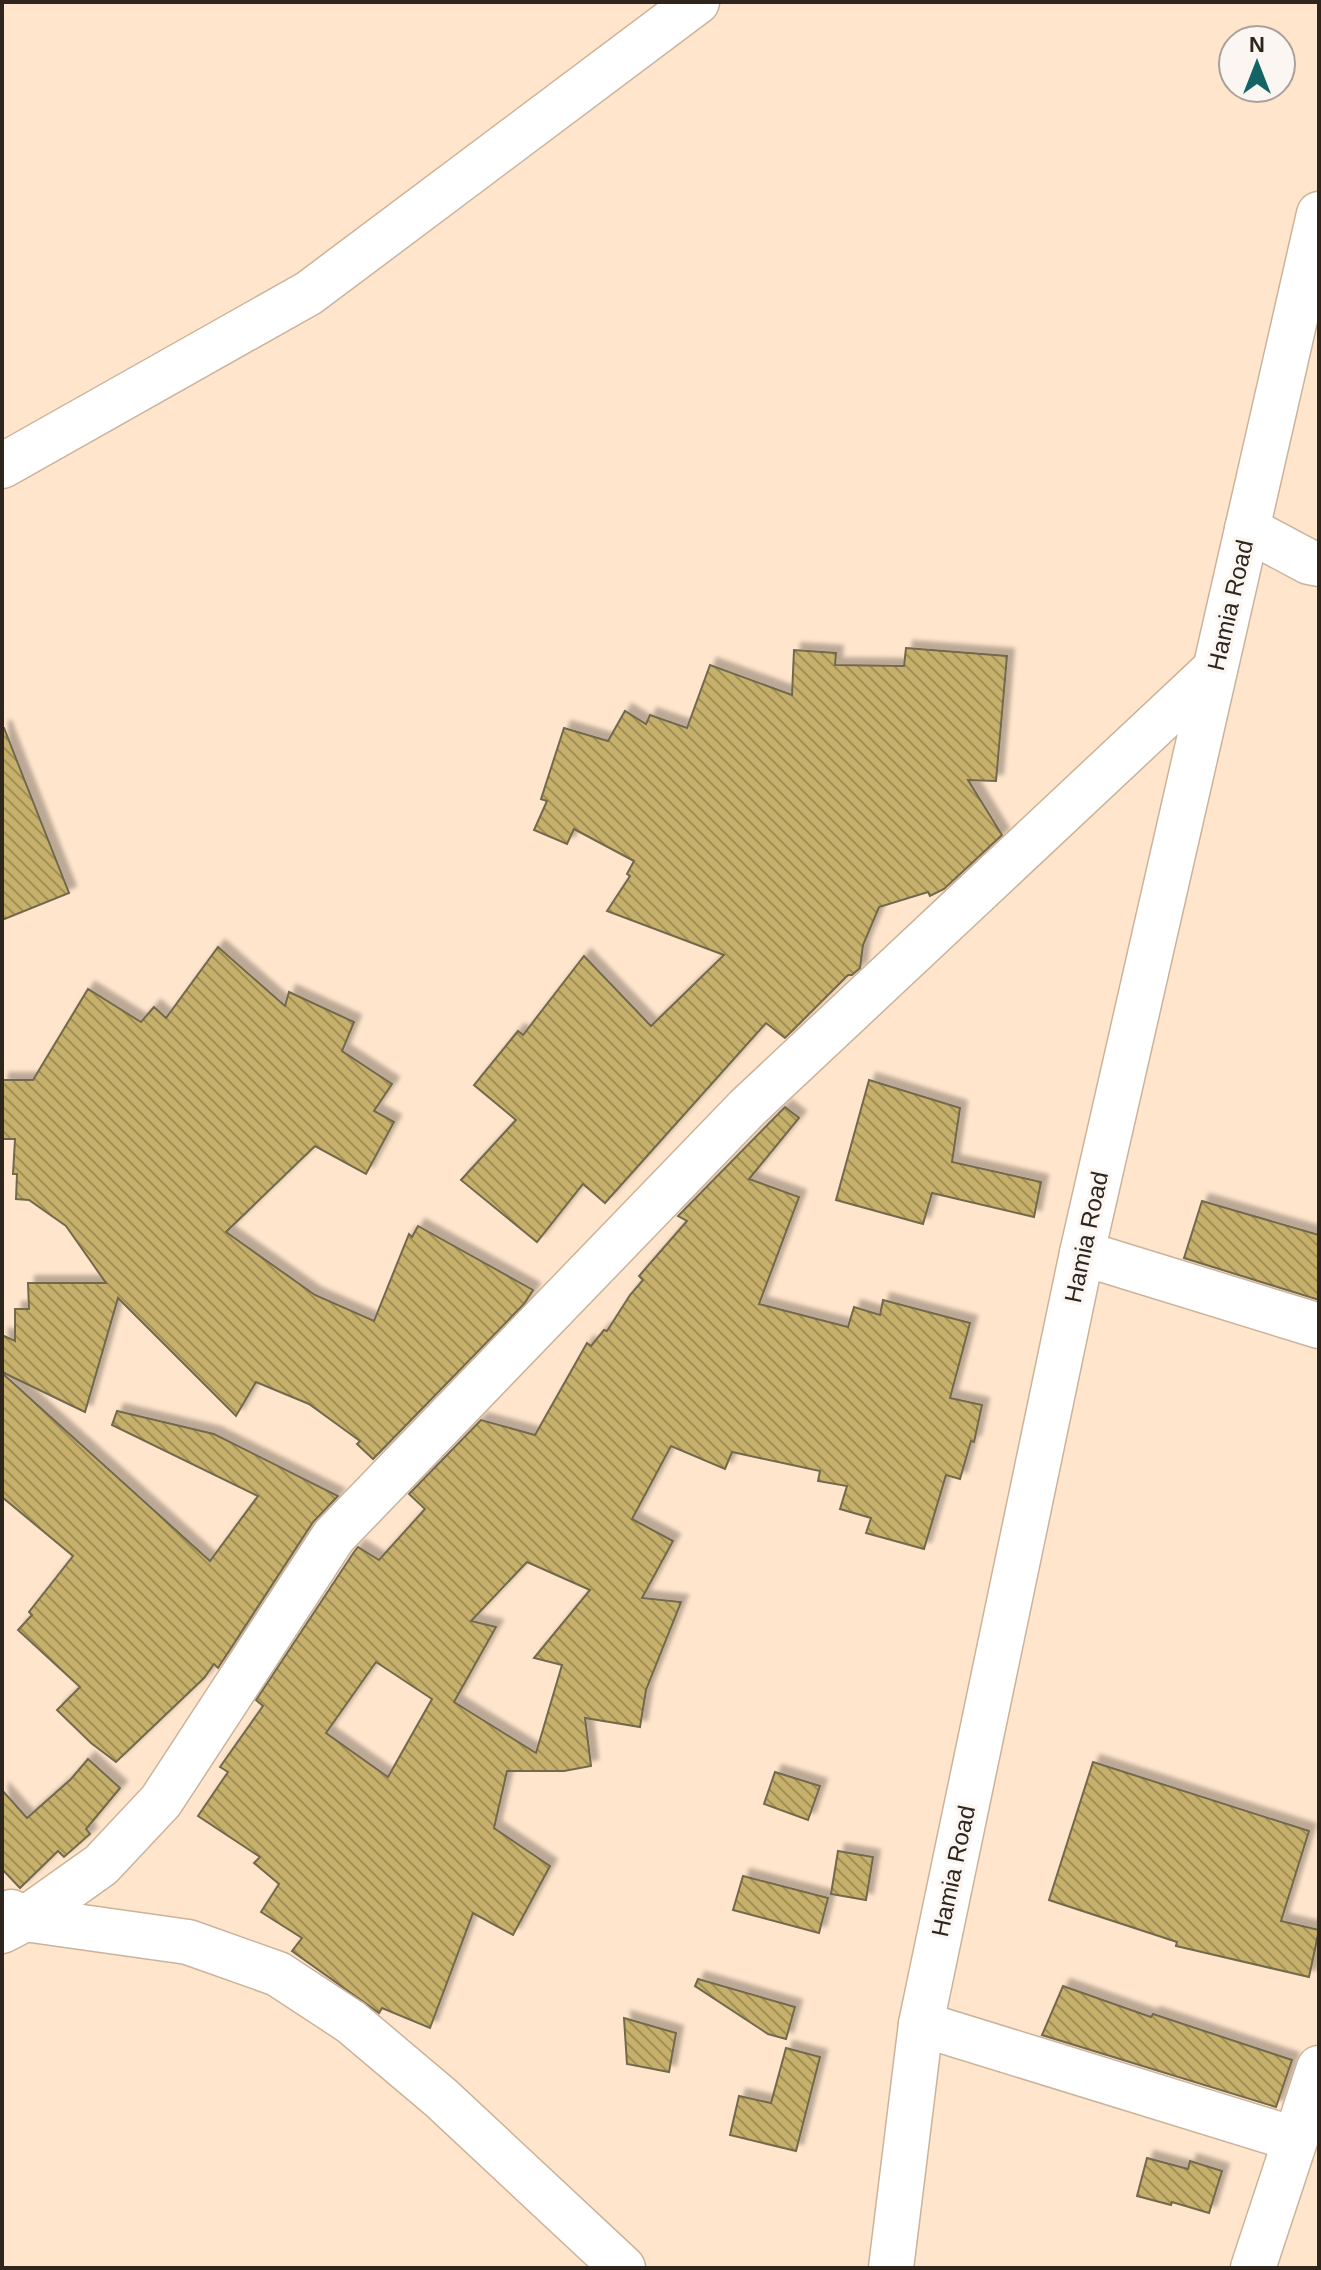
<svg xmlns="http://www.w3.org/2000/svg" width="1321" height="2270" viewBox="0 0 1321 2270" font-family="Arial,sans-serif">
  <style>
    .building { fill: url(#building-back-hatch); stroke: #72694d; stroke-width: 2; fill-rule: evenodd; filter: url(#shadow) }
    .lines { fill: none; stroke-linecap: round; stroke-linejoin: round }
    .minor-casing { stroke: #cbb39b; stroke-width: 47 }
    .tertiary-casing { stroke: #cbb39b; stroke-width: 47 }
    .minor { stroke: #fff; stroke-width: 44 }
    .tertiary { stroke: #fff; stroke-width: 44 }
    .labels { text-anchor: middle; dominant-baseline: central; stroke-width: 7; stroke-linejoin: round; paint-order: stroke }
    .street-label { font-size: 24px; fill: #2e251c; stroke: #fbf6f1 }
  </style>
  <defs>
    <pattern id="building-back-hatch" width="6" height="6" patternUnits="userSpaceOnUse" patternTransform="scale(2)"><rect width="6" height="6" fill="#c6b06c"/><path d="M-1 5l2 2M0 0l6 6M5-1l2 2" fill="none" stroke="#a18f58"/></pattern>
    <filter id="shadow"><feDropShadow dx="7" dy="-7" stdDeviation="2" flood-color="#0004"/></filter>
  </defs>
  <rect width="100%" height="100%" fill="#ffe5cc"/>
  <!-- building -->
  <g class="building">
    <polygon points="906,648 1007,656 996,781 968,780 1002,835 944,889 930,896 928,892 879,907 863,945 860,968 852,975 848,975 785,1038 766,1023 605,1203 583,1184 537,1242 461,1180 516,1120 474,1085 518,1031 523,1035 584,956 651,1026 724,955 607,911 630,876 627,874 634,861 574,829 567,844 534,830 547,801 541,799 564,728 608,741 625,711 646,724 650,715 687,728 710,665 792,695 794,650 836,653 835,665 904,666"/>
    <polygon points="2,728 4,728 69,893 2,920"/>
    <polygon points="218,947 285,1006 289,992 354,1022 342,1051 392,1084 374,1111 394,1122 366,1174 315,1146 226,1232 315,1295 374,1321 409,1234 412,1237 418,1226 533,1290 524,1304 373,1459 357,1444 360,1441 309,1404 256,1382 236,1416 118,1298 85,1412 2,1372 2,1335 15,1341 15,1309 29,1309 28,1283 106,1283 66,1226 29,1200 16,1199 17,1174 13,1174 15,1139 2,1139 2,1080 33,1080 88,989 141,1022 154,1007 166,1018"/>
    <polygon points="869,1080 960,1108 952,1162 1041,1182 1034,1217 932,1193 923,1224 836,1200"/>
    <path d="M785,1107L799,1118L749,1179L799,1197L759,1304L848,1327L854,1307L880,1315L883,1300L970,1323L950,1398L982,1405L974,1442L971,1441L960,1479L946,1475L924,1549L866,1533L871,1518L840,1509L847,1486L818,1481L820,1471L732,1452L725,1469L671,1446L632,1519L673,1541L642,1598L681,1602L646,1690L640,1727L585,1718L591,1766L564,1771H507L494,1828L550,1866L513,1935L473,1913L430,2028L382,2008L379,2013L292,1951L302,1938L261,1912L279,1884L254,1863L260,1857L198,1816L228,1772L220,1767L263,1706L256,1700L354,1552L358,1547L379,1560L425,1509L409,1494L481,1420L535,1435L587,1343L591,1346L604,1330L607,1331L630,1295L643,1280L639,1276L687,1221L678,1216ZM527,1562L590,1590L534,1658L562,1665L536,1753L454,1702L496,1627L471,1621ZM376,1662L432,1699L388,1777L326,1733Z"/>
    <polygon points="1202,1201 1319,1235 1319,1300 1184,1258"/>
    <polygon points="2,1373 210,1561 258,1496 112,1425 117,1411 214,1434 338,1496 313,1522 218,1668 214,1664 204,1678 116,1762 91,1743 57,1710 80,1687 18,1630 32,1615 29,1612 73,1556 2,1497"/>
    <polygon points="88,1759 120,1788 86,1829 90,1834 64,1857 58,1851 20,1888 2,1869 2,1790 27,1818 71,1779"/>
    <polygon points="1093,1762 1309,1831 1281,1921 1319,1930 1309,1977 1176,1946 1177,1942 1049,1900"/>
    <polygon points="775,1772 820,1786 808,1820 764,1804"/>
    <polygon points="838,1851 873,1857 866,1900 831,1894"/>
    <polygon points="743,1876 828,1898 819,1933 733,1910"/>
    <polygon points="698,1979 795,2007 786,2039 768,2034 695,1986"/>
    <polygon points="1063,1986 1151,2017 1153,2014 1292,2060 1276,2107 1042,2035"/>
    <polygon points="624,2018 676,2033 669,2072 627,2064"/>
    <polygon points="786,2048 820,2057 796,2151 730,2135 739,2096 771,2103"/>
    <polygon points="1147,2158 1188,2169 1190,2161 1222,2171 1209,2213 1172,2202 1171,2205 1137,2196"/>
  </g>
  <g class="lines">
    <!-- minor casing -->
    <g class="minor-casing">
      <g id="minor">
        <polyline points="2,466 309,293 697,2"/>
        <polyline points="1247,529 1309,562 1319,564"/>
        <polyline points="1082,1253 1319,1326"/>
        <polyline points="11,1912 25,1919 188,1942 278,1974 351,2022 441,2098 623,2268"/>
        <polyline points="2,1931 25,1919 101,1865 161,1801 334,1536 747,1108 1215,669"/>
        <polyline points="921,2024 1294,2139"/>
        <polyline points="1253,2268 1319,2068"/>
      </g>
    </g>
    <!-- tertiary casing -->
    <g class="tertiary-casing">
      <polyline id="tertiary" points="891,2268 921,2024 1082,1253 1319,214"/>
    </g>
    <!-- minor -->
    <use href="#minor" class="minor"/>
    <!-- tertiary -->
    <use href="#tertiary" class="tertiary"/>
  </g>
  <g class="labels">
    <!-- street labels -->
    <g class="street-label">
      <text transform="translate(1230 605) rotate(-77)">Hamia Road</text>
      <text transform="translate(1086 1237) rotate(-78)">Hamia Road</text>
      <text transform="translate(953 1871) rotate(-78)">Hamia Road</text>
    </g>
  </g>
  <!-- border -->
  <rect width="1321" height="2270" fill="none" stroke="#2e251c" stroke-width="8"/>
  <!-- north arrow -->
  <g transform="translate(1257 64)"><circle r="38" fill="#fbf6f1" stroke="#a9a29c" stroke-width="2"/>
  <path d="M0-6L14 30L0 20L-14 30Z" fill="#136367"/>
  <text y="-12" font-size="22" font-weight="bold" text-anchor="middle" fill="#2e251c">N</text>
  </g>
</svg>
